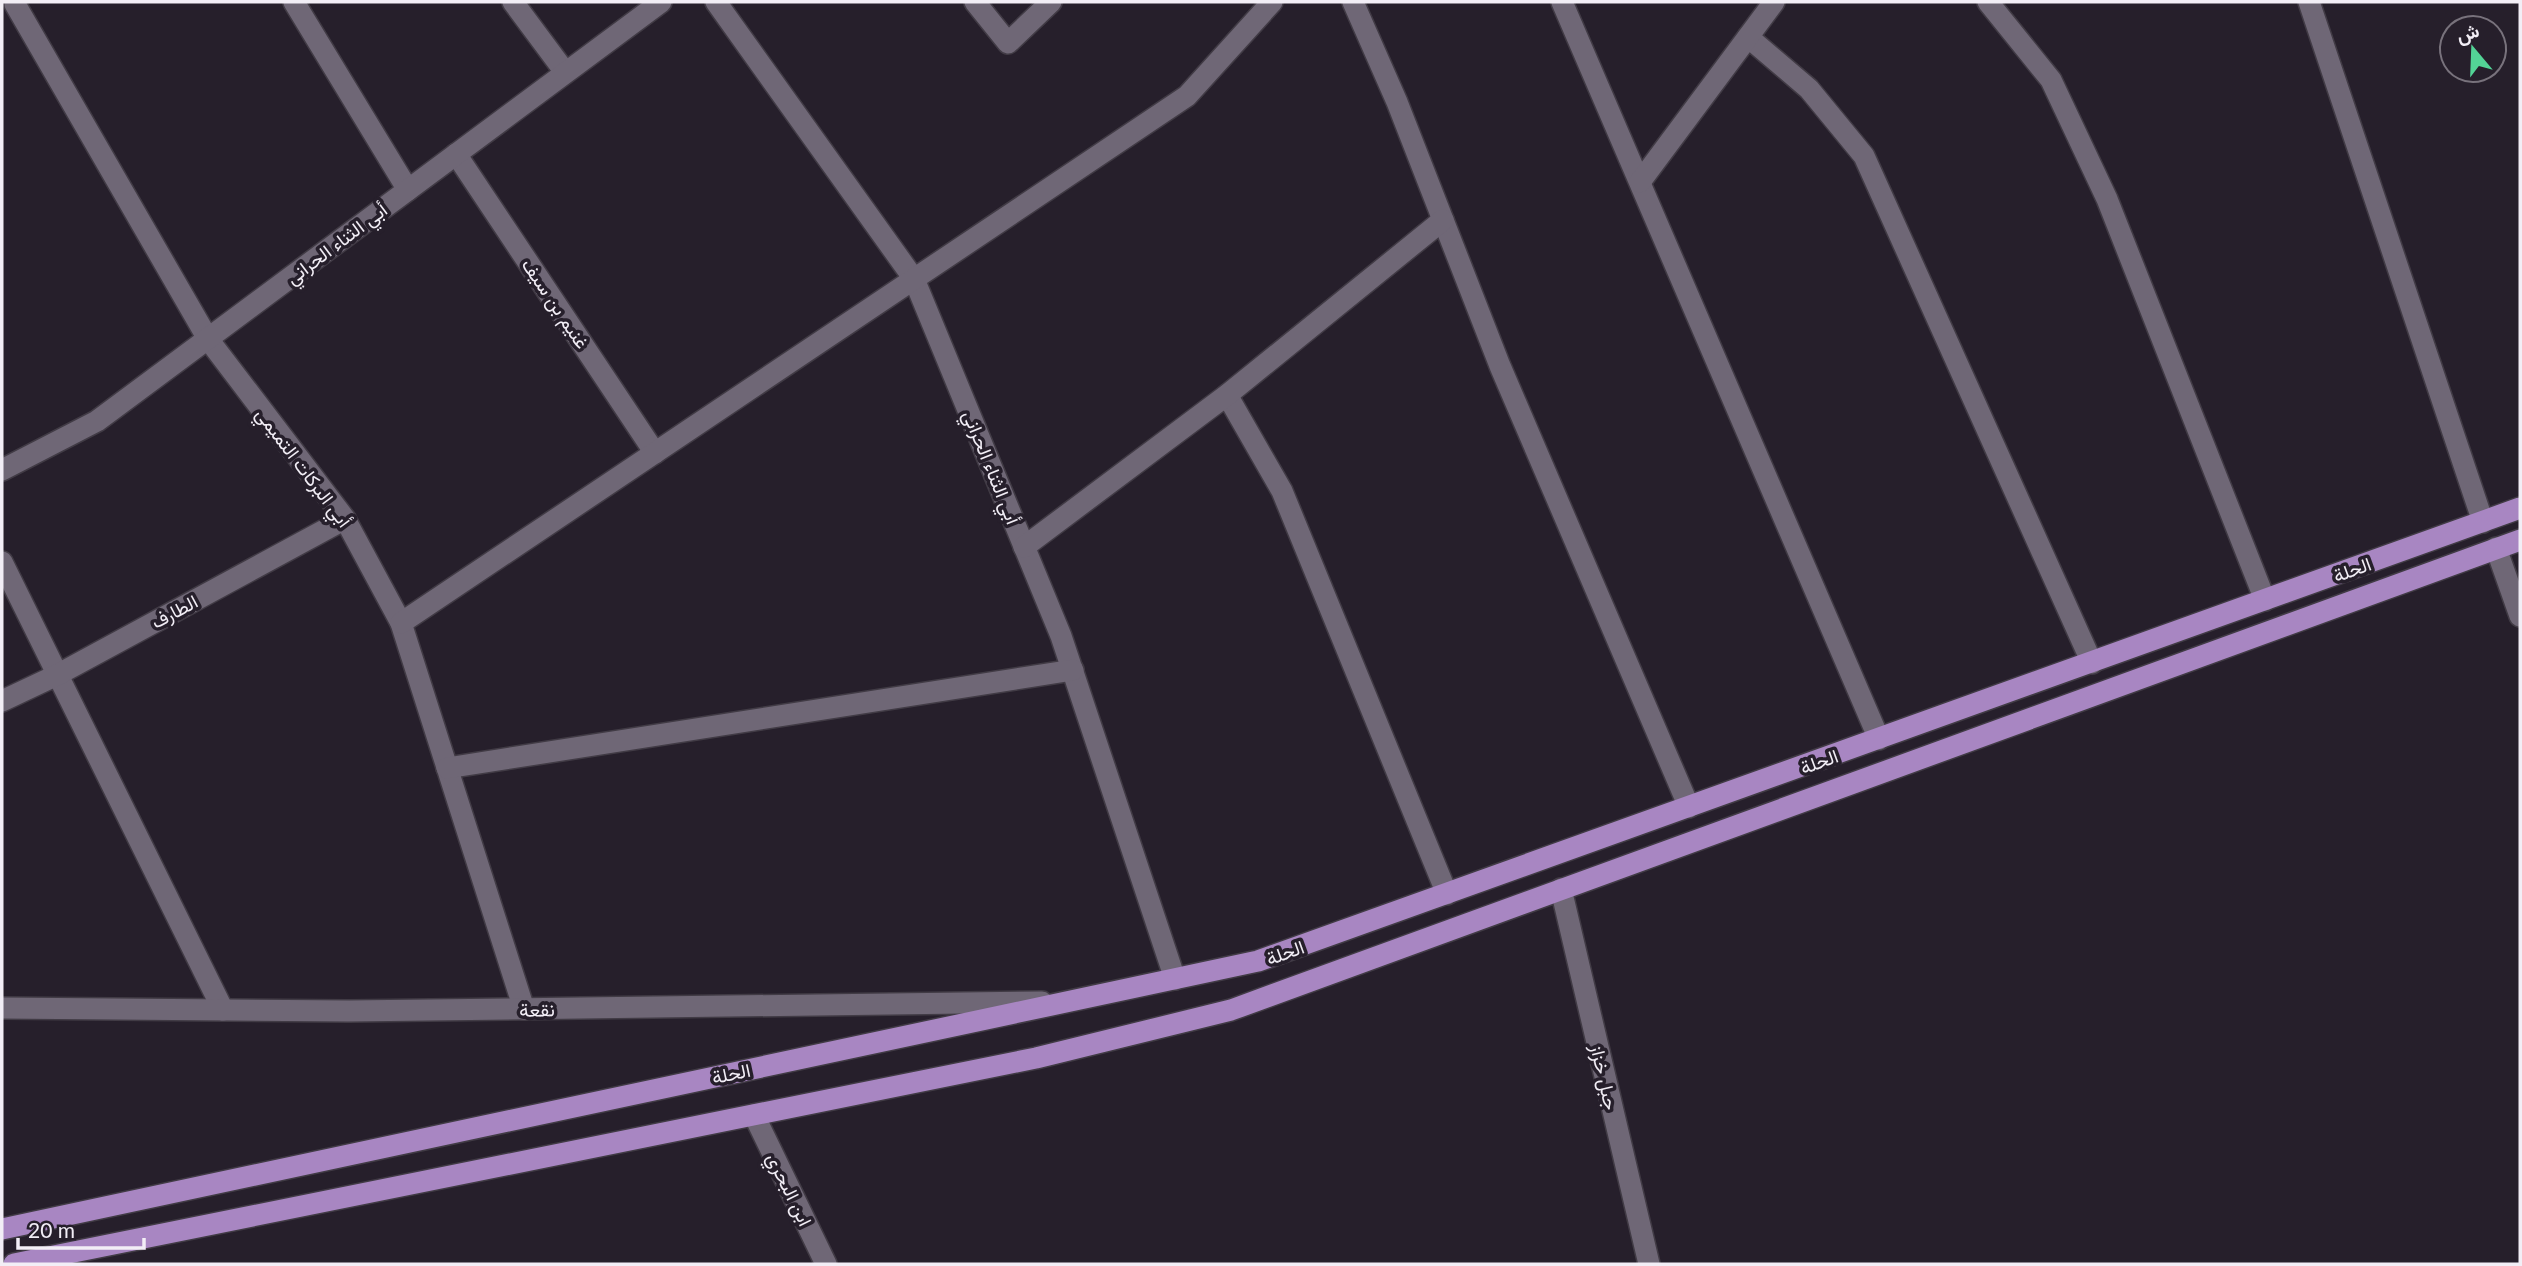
<svg xmlns="http://www.w3.org/2000/svg" width="2522" height="1266" viewBox="0 0 2522 1266" font-family="Lato,Vazirmatn,sans-serif">
  <style>
    .lines { fill: none; stroke-linecap: round; stroke-linejoin: round }
    .minor-casing { stroke: #413b45; stroke-width: 24 }
    .major-casing { stroke: #413b45; stroke-width: 24 }
    .minor { stroke: #6f6776; stroke-width: 21 }
    .major { stroke: #a886c2; stroke-width: 21 }
    .labels { text-anchor: middle; dominant-baseline: central; stroke-width: 7; stroke-linejoin: round; paint-order: stroke }
    .street-label { font-size: 19px; fill: #f2eef6; stroke: #261f2b }
  </style>
  <rect width="100%" height="100%" fill="#261f2b"/>
  <g class="lines">
    <!-- minor casing -->
    <g class="minor-casing">
      <g id="minor">
        <polyline points="294,2 408,190"/>
        <polyline points="513,2 565,72"/>
        <polyline points="716,2 914,279 1061,636 1175,979"/>
        <polyline points="975,2 1008,43 1051,2"/>
        <polyline points="1353,2 1397,102 1500,366 1689,807"/>
        <polyline points="1562,2 1879,739"/>
        <polyline points="1988,2 2051,80 2107,199 2265,600"/>
        <polyline points="2309,2 2483,522"/>
        <polyline points="15,4 208,339 345,519 401,623 524,1009"/>
        <polyline points="1748,37 1809,89 1864,156 2092,663"/>
        <polyline points="456,154 655,453"/>
        <polyline points="1640,182 1774,2"/>
        <polyline points="1227,395 1282,491 1447,894"/>
        <polyline points="2,470 97,421 661,2"/>
        <polyline points="1024,547 1227,395 1443,220"/>
        <polyline points="2496,548 2520,616"/>
        <polyline points="2,562 223,1010"/>
        <polyline points="401,623 1187,96 1272,2"/>
        <polyline points="2,701 57,675 345,519"/>
        <polyline points="447,768 1073,670"/>
        <polyline points="1561,889 1649,1264"/>
        <polyline points="2,1008 349,1011 1042,1002"/>
        <polyline points="754,1115 826,1264"/>
      </g>
    </g>
    <!-- major casing -->
    <g class="major-casing">
      <g id="major">
        <polyline points="2,1229 1258,961 2520,508"/>
        <polyline points="14,1264 1036,1058 1231,1010 2520,540"/>
      </g>
    </g>
    <!-- minor -->
    <use href="#minor" class="minor"/>
    <!-- major -->
    <use href="#major" class="major"/>
  </g>
  <g class="labels">
    <!-- street labels -->
    <g class="street-label">
      <text transform="translate(336 243) rotate(-37)">أبي الثناء الحراني</text>
      <text transform="translate(556 303) rotate(56)">غنيم بن سيف</text>
      <text transform="translate(304 467) rotate(53)">أبي البركات التميمي</text>
      <text transform="translate(992 467) rotate(68)">أبي الثناء الحراني</text>
      <text transform="translate(2352 569) rotate(-20)">الحلة</text>
      <text transform="translate(174 611) rotate(-28)">الطارف</text>
      <text transform="translate(1819 761) rotate(-20)">الحلة</text>
      <text transform="translate(1285 952) rotate(-20)">الحلة</text>
      <text transform="translate(537 1009) rotate(-1)">نقعة</text>
      <text transform="translate(731 1073) rotate(-12)">الحلة</text>
      <text transform="translate(1605 1077) rotate(77)">جبل خزاز</text>
      <text transform="translate(790 1189) rotate(64)">ابن البحري</text>
    </g>
  </g>
  <!-- border -->
  <rect width="2522" height="1266" fill="none" stroke="#f2eef6" stroke-width="7"/>
  <!-- north arrow -->
  <g transform="translate(2473 49) rotate(341)"><circle r="33" fill="#261f2b" stroke="#78727c" stroke-width="2"/>
  <path d="M0-5L12 26L0 18L-12 26Z" fill="#53d396"/>
  <text y="-10" font-size="19" font-weight="bold" text-anchor="middle" fill="#f2eef6">ش</text>
  </g>
  <!-- scale -->
  <path d="M18 1238v10h126v-10" fill="none" stroke="#f2eef6" stroke-width="3.5"/>
  <text x="28" y="1238" font-size="21" fill="#f2eef6" stroke="#261f2b" stroke-width="5" paint-order="stroke">20 m</text>
</svg>
